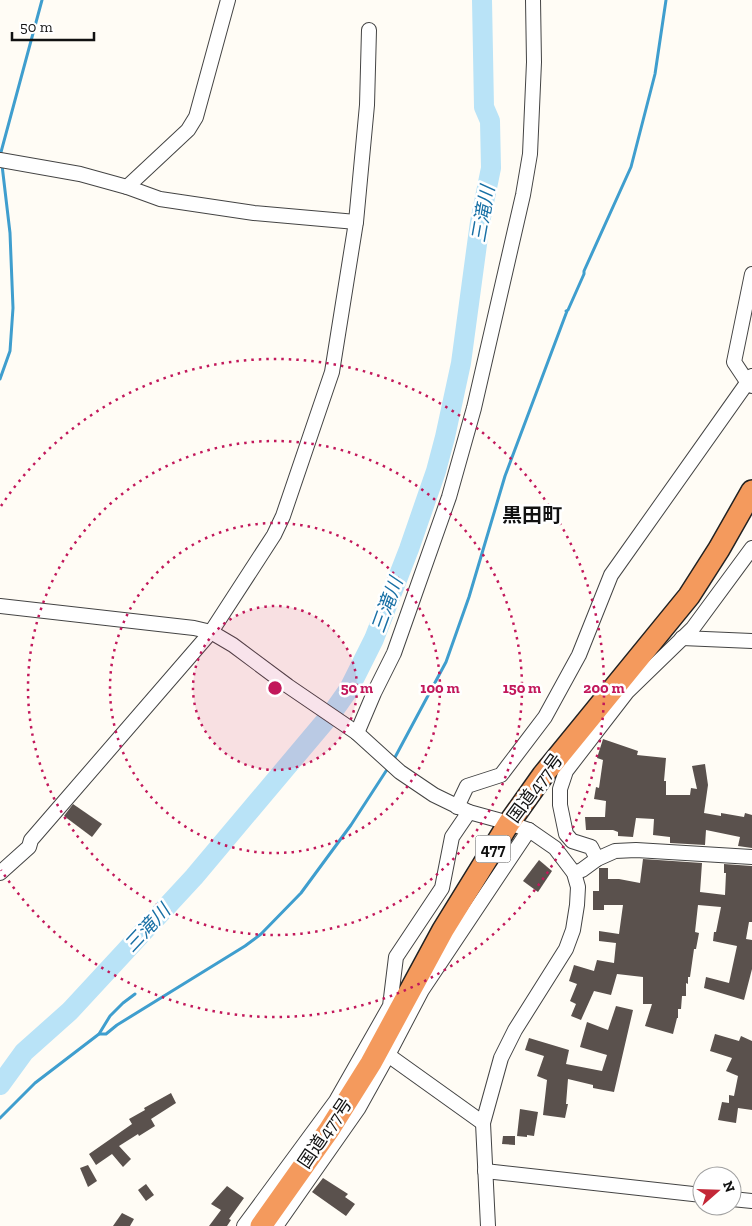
<svg xmlns="http://www.w3.org/2000/svg" width="752" height="1226" viewBox="0 0 752 1226" font-family="'Zilla Slab','Noto Sans JP',serif">
  <style>
    .lines { fill: none; stroke-linecap: round; stroke-linejoin: round }
    .stream { stroke: #3f9ece; stroke-width: 3 }
    .river { stroke: #b9e3f7; stroke-width: 20 }
    .building { fill: #5a514d }
    .minor-casing { stroke: #444; stroke-width: 16 }
    .highway-casing { stroke: #222; stroke-width: 24 }
    .minor { stroke: #fff; stroke-width: 14 }
    .highway { stroke: #f49a5d; stroke-width: 21 }
    .ring { fill: none; stroke: #c2185b; stroke-width: 2.5; stroke-dasharray: 2.5 5 }
    .labels { text-anchor: middle; dominant-baseline: central; stroke-width: 5; stroke-linejoin: round; paint-order: stroke }
    .shield { fill: #fff; stroke: #585858; stroke-width: 1 }
    .shield-label { font-size: 16px; font-weight: bold; fill: #111 }
    .street-label { font-size: 18px; fill: #111; stroke: #fff }
    .water-label { font-size: 19px; font-style: italic; fill: #1870a5; stroke: #fff }
    .quarter-label { font-size: 20px; font-weight: bold; fill: #111; stroke: #fff }
    .centre { fill: #c2185b; stroke: #fff; stroke-width: 2.5 }
    .ring-label { font-size: 15px; text-anchor: middle; font-weight: bold; fill: #c2185b; stroke: #fff; stroke-width: 5; stroke-linejoin: round; paint-order: stroke }
  </style>
  <rect width="100%" height="100%" fill="#fffcf5"/>
  <g class="lines">
    <!-- stream -->
    <g class="stream">
      <polyline points="1,156 1,152 42,0"/>
      <polyline points="0,379 10,351 13,308 10,233 2,165"/>
      <polyline points="393,761 446,662 469,597 505,476 567,311 566,311 568,310 584,274 584,271 631,167 655,74 666,0"/>
      <polyline points="99,1034 106,1034 117,1025 245,946 261,934 301,893 351,825 388,768"/>
      <polyline points="0,1118 35,1083 99,1034 110,1016 123,1003 135,994"/>
    </g>
    <!-- river -->
    <polyline class="river" points="0,1085 24,1052 70,1011 194,877 332,713 349,689 374,639 409,549 436,471 445,437 461,363 480,222 491,168 490,121 484,107 482,0"/>
  </g>
  <!-- building -->
  <g class="building">
    <polygon points="603,739 638,751 637,755 666,758 664,781 666,781 666,795 690,795 691,788 697,789 692,766 705,764 708,785 704,813 721,816 721,813 744,817 745,813 752,815 752,848 738,846 740,837 706,830 705,845 670,843 670,837 653,835 654,819 636,818 633,837 618,836 618,832 613,830 586,830 585,817 605,817 606,801 594,799 596,787 599,788 603,760 597,758"/>
    <polygon points="73,804 102,824 92,837 64,816"/>
    <polygon points="643,859 702,863 700,892 725,895 726,873 724,873 724,864 752,866 752,922 749,922 746,939 752,940 752,969 744,1000 704,988 706,977 729,983 737,946 713,941 714,932 716,932 721,907 698,905 695,932 699,933 696,949 694,949 690,977 688,977 688,984 686,983 686,996 682,996 681,1009 678,1009 678,1018 677,1018 673,1034 645,1026 652,1004 643,1004 643,977 617,974 611,995 594,991 581,1020 571,1016 576,1004 570,1001 577,984 569,981 574,965 594,971 597,960 614,963 616,943 599,941 599,931 619,934 623,905 604,905 604,910 593,910 593,891 599,891 599,868 608,868 608,879 619,879 640,883"/>
    <polygon points="539,860 552,871 538,892 523,881"/>
    <polygon points="616,1006 633,1010 614,1092 593,1088 593,1085 568,1079 566,1104 568,1104 565,1118 543,1115 547,1080 537,1076 544,1056 525,1050 529,1038 569,1050 566,1064 602,1071 607,1055 580,1047 587,1022 608,1030"/>
    <polygon points="715,1034 739,1041 741,1036 752,1041 752,1110 738,1108 736,1123 718,1120 722,1102 729,1103 729,1095 734,1096 738,1076 726,1071 732,1058 710,1051"/>
    <polygon points="171,1093 176,1103 151,1119 155,1126 139,1136 138,1134 119,1146 131,1159 123,1167 112,1154 96,1165 89,1154 132,1124 129,1119 145,1110 144,1108"/>
    <polygon points="520,1109 538,1112 534,1136 527,1135 527,1137 517,1136"/>
    <polygon points="503,1136 515,1136 515,1145 502,1144"/>
    <polygon points="88,1165 97,1181 88,1187 80,1168"/>
    <polygon points="323,1178 348,1194 345,1197 355,1204 346,1216 312,1192"/>
    <polygon points="146,1184 154,1195 146,1201 138,1190"/>
    <polygon points="227,1186 244,1198 229,1219 231,1220 227,1226 209,1226 221,1210 211,1204"/>
    <polygon points="122,1213 134,1219 130,1226 113,1226"/>
  </g>
  <g class="lines">
    <!-- minor casing -->
    <g class="minor-casing">
      <g id="minor">
        <polyline points="0,160 80,174 127,187 160,199 254,213 356,222"/>
        <polyline points="127,187 188,130 196,117 228,0"/>
        <polyline points="752,274 734,362 748,383 752,386"/>
        <polyline points="0,606 194,628 211,632 233,645 288,686 357,733 400,772 434,795 469,812 509,823 529,830 555,848 574,873 578,887 577,905 573,930 566,949 515,1030 501,1058 483,1123 488,1226"/>
        <polyline points="682,638 752,641"/>
        <polyline points="357,733 374,693 394,653 449,497 474,408 523,195 530,154 534,62 533,0"/>
        <polyline points="457,807 467,786 501,775 545,717 579,655 611,575 752,376"/>
        <polyline points="597,859 591,847 572,841 566,834 560,805 560,789 566,771 627,692 693,628 752,548"/>
        <polyline points="0,873 29,847 31,840 211,632 274,535 283,516 332,372 356,222 367,105 369,30"/>
        <polyline points="574,873 582,870 597,859 615,851 636,850 752,857"/>
        <polyline points="388,1055 483,1123"/>
        <polyline points="485,1171 702,1195"/>
        <polyline points="732,1199 752,1201"/>
        <polyline points="244,1226 336,1101 390,1006 396,957 442,888 452,837 469,812"/>
        <polyline points="276,1226 358,1109 388,1055 422,990 529,830"/>
      </g>
    </g>
    <!-- highway casing -->
    <g class="highway-casing">
      <polyline id="highway" points="261,1226 329,1130 371,1063 443,930 509,823 543,775 689,596 719,549 752,491"/>
    </g>
    <!-- minor -->
    <use href="#minor" class="minor"/>
    <!-- highway -->
    <use href="#highway" class="highway"/>
  </g>
  <!-- distance rings -->
  <circle cx="275" cy="688" r="82" fill="#c2185b" fill-opacity=".12"/>
  <g class="ring">
    <circle cx="275" cy="688" r="82"/>
    <circle cx="275" cy="688" r="165"/>
    <circle cx="275" cy="688" r="247"/>
    <path d="M1 506A329 329 0 1 1 1 870"/>
  </g>
  <g class="labels">
    <!-- shield labels -->
    <rect class="shield" x="475.5" y="835.5" width="35" height="27" rx="4"/>
    <g class="shield-label">
      <text x="493" y="849">477</text>
    </g>
    <!-- street labels -->
    <g class="street-label">
      <text transform="translate(535 788) rotate(-54)">国道477号</text>
      <text transform="translate(325 1133) rotate(-56)">国道477号</text>
    </g>
    <!-- water labels -->
    <g class="water-label">
      <text transform="translate(483 214) rotate(-80)">三滝川</text>
      <text transform="translate(387 605) rotate(-70)">三滝川</text>
      <text transform="translate(147 928) rotate(-47)">三滝川</text>
    </g>
    <!-- quarter labels -->
    <g class="quarter-label">
      <text x="532" y="515">黒田町</text>
    </g>
  </g>
  <circle cx="275" cy="688" r="8" class="centre"/>
  <g class="ring-label">
    <text x="357" y="693">50 m</text>
    <text x="440" y="693">100 m</text>
    <text x="522" y="693">150 m</text>
    <text x="604" y="693">200 m</text>
  </g>
  <!-- north arrow -->
  <g transform="translate(717 1191) rotate(70)"><circle r="24" fill="#ffffff" stroke="#a0a0a0"/>
  <path d="M0-4L9 19L0 12L-9 19Z" fill="#c32737"/>
  <text y="-8" font-size="14" font-weight="bold" text-anchor="middle" fill="#111111">N</text>
  </g>
  <!-- scale -->
  <path d="M12 32v8h82v-8" fill="none" stroke="#111111" stroke-width="2.5"/>
  <text x="20" y="32" font-size="15" fill="#111111" stroke="#ffffff" stroke-width="4" paint-order="stroke">50 m</text>
</svg>
